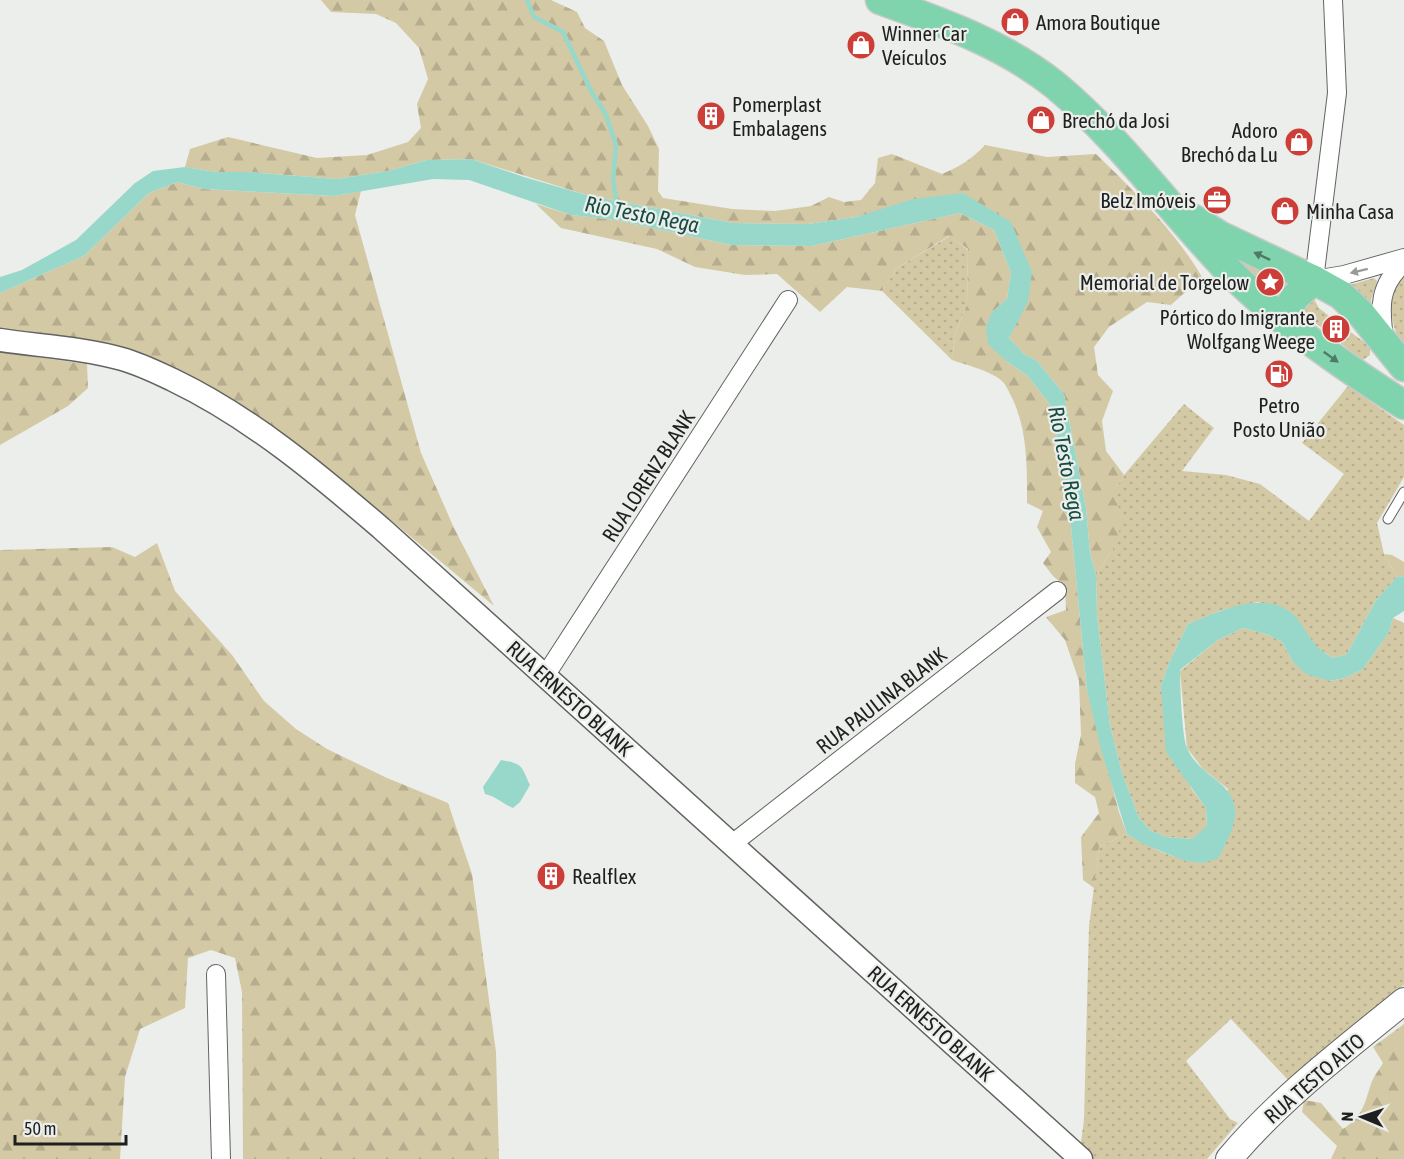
<svg xmlns="http://www.w3.org/2000/svg" width="1404" height="1159" viewBox="0 0 1404 1159" font-family="'Asap Condensed',sans-serif">
  <style>
    .grass { fill: url(#grass-dots) }
    .forest { fill: url(#forest-firs) }
    .park { fill: url(#park-crowns) }
    .water { fill: #98d8ca }
    .lines { fill: none; stroke-linecap: round; stroke-linejoin: round }
    .stream { stroke: #98d8ca; stroke-width: 4.5 }
    .service-casing { stroke: #626461; stroke-width: 11 }
    .minor-casing { stroke: #626461; stroke-width: 20 }
    .tertiary-casing { stroke: #626461; stroke-width: 25 }
    .secondary-casing { stroke: #626461; stroke-width: 28 }
    .primary-casing { stroke: #c9c9c9; stroke-width: 31 }
    .service { stroke: #fff; stroke-width: 9 }
    .minor { stroke: #fff; stroke-width: 18 }
    .tertiary { stroke: #fff; stroke-width: 22 }
    .secondary { stroke: #fff; stroke-width: 26 }
    .primary { stroke: #80d4ad; stroke-width: 28 }
    .oneway { fill: #4f7a66 }
    .oneway2 { fill: #9a9a9a }
    .labels { text-anchor: middle; dominant-baseline: central; stroke-width: 4.5; stroke-linejoin: round; paint-order: stroke }
    .poi-label { font-size: 21px; fill: #1e1f1e; stroke: #ebeeea; text-anchor: start }
    .street-label { font-size: 21px; fill: #1e1f1e; stroke: #ebeeea }
    .water-label { font-size: 22px; font-style: italic; fill: #154c43; stroke: #ebeeea }
  </style>
  <defs>
    <pattern id="grass-dots" width="8" height="8" patternUnits="userSpaceOnUse" patternTransform="scale(1.5)"><rect width="8" height="8" fill="#d4c9a5"/><path d="M2 2h.1M6 6h.1" fill="none" stroke="#b6ac8e" stroke-width="1.8" stroke-linecap="round"/></pattern>
    <pattern id="forest-firs" width="22" height="20" patternUnits="userSpaceOnUse" patternTransform="scale(1.5)"><rect width="22" height="20" fill="#d4c9a5"/><path d="M5 1l3.5 6h-7zM16 11l3.5 6h-7z" fill="#b6ac8e"/></pattern>
    <pattern id="park-crowns" width="20" height="18" patternUnits="userSpaceOnUse" patternTransform="scale(1.5)"><rect width="20" height="18" fill="#d4c9a5"/><path d="M2 6a3 3 0 1 1 6 0M12 15a3 3 0 1 1 6 0" fill="none" stroke="#b6ac8e"/></pattern>
  </defs>
  <rect width="100%" height="100%" fill="#ebeeea"/>
  <!-- grass -->
  <g class="grass">
    <polygon points="950,236 968,250 967,305 956,331 952,360 882,291 897,268"/>
    <path d="M1404,276V348C1391,331 1384,291 1404,276Z"/>
    <polygon points="1374,278 1377,281 1371,300 1371,310 1346,286"/>
    <polygon points="1314,299 1319,308 1334,320 1326,331 1311,320 1301,318 1306,304"/>
    <polygon points="1346,329 1370,346 1370,355 1362,361 1337,340"/>
    <polygon points="1348,386 1404,425 1404,477 1377,523 1384,554 1397,577 1376,600 1347,654 1333,658 1316,647 1290,612 1258,602 1222,610 1188,624 1169,663 1161,686 1191,788 1206,808 1207,827 1192,839 1166,837 1150,830 1139,818 1122,773 1110,725 1097,615 1096,575 1113,549 1112,494 1124,475 1184,404 1214,428 1182,471 1226,475 1260,484 1309,521 1344,474 1302,443"/>
    <path d="M1393,618L1404,623V985L1288,1080L1231,1019L1186,1061L1230,1119L1238,1123L1207,1159H1091L1080,1149L1084,1120L1089,926L1099,847L1127,834C1150,848 1176,860 1203,863L1228,789L1203,769L1187,748L1180,671L1218,640L1243,628L1269,635L1282,642L1293,662L1330,681L1345,678L1363,669L1389,632Z"/>
  </g>
  <!-- forest -->
  <g class="forest">
    <path d="M321,0H551L577,12L585,28L604,41L622,85L648,126L659,149L658,191L663,198L732,209L775,211L811,206L829,197L844,202L861,200L875,183L878,158L892,154L942,174C959,167 972,159 985,145L1047,157L1096,154C1134,191 1175,231 1202,277L1171,305L1147,302L1109,327L1094,347L1098,375L1113,391L1102,421L1106,451L1124,475L1112,495L1124,517L1113,549L1096,575L1090,553L1086,508L1064,394L1036,360L1024,354L1009,338L1016,323L1032,272L963,193L856,217L808,224L733,223L590,196L471,159L427,160L388,171L337,179L248,172H216L185,167L190,149L228,137L317,158L367,155L408,142L421,128L417,104L428,79L419,48L396,23L376,14L331,12Z"/>
    <polygon points="178,182 203,189 334,196 361,191 355,215 421,453 454,528 494,606 339,477 236,408 138,355 100,342 0,331 0,293 84,256 149,193"/>
    <path d="M536,204L571,215L616,220L731,245L812,246L960,213L994,230L1011,273L1007,299L992,312L1006,361L1028,376L1051,406L1069,506L1087,690L1119,812L1127,834L1099,847L1094,888L1083,880L1081,837L1099,813L1095,797L1075,783V764L1081,735L1079,681L1065,640L1046,617L1066,610L1065,586L1053,576L1043,563L1051,552L1037,527L1043,511L1027,503C1027,467 1028,427 1010,394C1008,390 1006,385 1003,382C992,371 966,365 952,360L956,331L967,305L968,249L949,236L897,268L882,291L847,287L820,312L777,274L745,275L695,267L657,249L561,228Z"/>
    <polygon points="0,352 87,364 88,388 68,406 0,445"/>
    <polygon points="157,543 175,591 232,655 264,701 296,729 327,749 387,778 448,803 472,874 496,1052 499,1159 243,1159 242,992 235,958 211,950 188,958 185,1008 140,1029 125,1077 120,1159 0,1159 0,550 112,547 135,557"/>
    <polygon points="1384,554 1392,555 1404,562 1404,576 1397,577"/>
    <path d="M1404,1024V1159H1331L1337,1146L1302,1112L1304,1100L1321,1103L1343,1129C1363,1116 1364,1105 1371,1084C1373,1077 1379,1070 1383,1063L1373,1047Z"/>
  </g>
  <!-- park -->
  <polygon class="park" points="1219,242 1295,282 1278,307"/>
  <!-- water -->
  <g class="water">
    <path d="M471,159L524,177L590,196L733,223L808,224L856,217L913,199L963,193L1011,222L1032,272L1028,302L1009,338L1024,354L1036,360L1064,394L1086,508L1090,553L1096,575L1097,615L1110,725L1122,773L1139,818L1150,830L1166,837L1192,839L1207,826L1206,808L1166,752L1161,686L1169,663L1188,624C1217,612 1259,591 1289,611C1300,618 1307,635 1315,644C1319,650 1327,654 1333,658L1347,654L1376,600L1397,577L1404,576V611L1393,618L1389,632L1363,669L1345,678L1330,681L1306,674L1293,662L1282,642L1269,635L1243,628L1218,640L1180,670C1180,685 1182,737 1187,748C1192,761 1205,771 1215,779C1248,804 1234,828 1218,859L1202,863L1185,861L1143,844L1127,834L1101,750L1087,690L1069,506L1051,406L1028,376L1006,361L988,344L986,327L992,312L1007,299L1011,273L994,230L960,213L812,246L731,245L616,220L571,215L469,180L433,179L334,196L203,189L178,182L149,193L84,256L0,293V277L22,270L76,240L135,183L153,171L185,167L216,172H248L337,179L388,171L427,160Z"/>
    <path d="M501,760C524,764 521,766 530,785L520,802L513,808C503,804 496,796 485,794L483,787Z"/>
  </g>
  <g class="lines">
    <!-- stream -->
    <polyline class="stream" points="527,0 534,17 563,32 590,89 606,115 616,145 613,180 617,206"/>
    <!-- service casing -->
    <g class="service-casing">
      <polyline id="service" points="1388,519 1404,492"/>
    </g>
    <!-- minor casing -->
    <g class="minor-casing">
      <g id="minor">
        <polyline points="1333,0 1337,93 1314,280 1344,275 1404,258"/>
        <path d="M1384,339C1380,307 1378,286 1404,263"/>
        <polyline points="545,676 788,300"/>
        <polyline points="732,844 1057,591"/>
        <polyline points="216,974 221,1159"/>
      </g>
    </g>
    <!-- tertiary casing -->
    <g class="tertiary-casing">
      <path id="tertiary" d="M0,340C40,346 83,348 122,359C140,364 156,372 173,380C250,417 317,473 381,528L1081,1159"/>
    </g>
    <!-- secondary casing -->
    <g class="secondary-casing">
      <path id="secondary" d="M1229,1159C1279,1099 1344,1050 1404,1001"/>
    </g>
    <!-- primary casing -->
    <g class="primary-casing">
      <g id="primary">
        <path d="M880,0C941,22 1004,44 1055,85C1119,138 1168,207 1225,267C1279,322 1340,364 1404,405"/>
        <polyline points="1194,219 1221,236 1314,280 1341,295 1362,315 1404,367"/>
        <polyline points="1282,319 1295,297 1314,280"/>
      </g>
    </g>
    <!-- service -->
    <use href="#service" class="service"/>
    <!-- minor -->
    <use href="#minor" class="minor"/>
    <!-- tertiary -->
    <use href="#tertiary" class="tertiary"/>
    <!-- secondary -->
    <use href="#secondary" class="secondary"/>
    <!-- primary -->
    <use href="#primary" class="primary"/>
  </g>
  <!-- one-way arrows -->
  <defs><path id="oneway-solid" d="M-6-.8H1V-3.2L6.5 0L1 3.2V.8H-6Z" transform="scale(1.5)"/></defs>
  <g class="oneway">
    <use href="#oneway-solid" transform="translate(1262 256) rotate(-155)"/>
    <use href="#oneway-solid" transform="translate(1331 357) rotate(36)"/>
  </g>
  <use class="oneway2" href="#oneway-solid" transform="translate(1359 271) rotate(166)"/>
  <!-- icons -->
  <defs>
    <g id="shop-disc" transform="scale(1.5)"><circle r="9.5" fill="#cc3e37" stroke="#ebeeea"/><path d="M-5-2.5h2.3a2.7 3.5 0 0 1 5.4 0H5L5.5 6h-11ZM-1.5-2.5h3a1.5 2.3 0 0 0-3 0Z" fill="#fff"/></g>
    <g id="building-disc" transform="scale(1.5)"><circle r="9.5" fill="#cc3e37" stroke="#ebeeea"/><path d="M-4-6H4V6H1V3H-1V6H-4ZM-2.5-4.3h1.7v1.8h-1.7ZM.8-4.3h1.7v1.8H.8ZM-2.5-1h1.7V.8h-1.7ZM.8-1h1.7V.8H.8Z" fill="#fff"/></g>
    <g id="office-disc" transform="scale(1.5)"><circle r="9.5" fill="#cc3e37" stroke="#ebeeea"/><path d="M-6-3h4V-5.5h4V-3h4V5H-6ZM-1-4.5V-3h2v-1.5ZM-6 0V1H6V0Z" fill="#fff"/></g>
    <g id="sight-disc" transform="scale(1.5)"><circle r="9.5" fill="#cc3e37" stroke="#ebeeea"/><path d="M0-6L1.8-2.2L6-1.7L2.9 1.2L3.7 5.4L0 3.3L-3.7 5.4L-2.9 1.2L-6-1.7L-1.8-2.2Z" fill="#fff"/></g>
    <g id="fuel-disc" transform="scale(1.5)"><circle r="9.5" fill="#cc3e37" stroke="#ebeeea"/><path d="M-5.5-6h7V0h2V4h1.3V-2.5L3-4.5l.8-.8L6-3V5H2.5V1h-1V6h-7ZM-4.2-4.7v3.2H.2V-4.7Z" fill="#fff"/></g>
  </defs>
  <g fill-rule="evenodd">
    <use href="#shop-disc" x="1015" y="22"/>
    <use href="#shop-disc" x="861" y="45"/>
    <use href="#building-disc" x="711" y="116"/>
    <use href="#shop-disc" x="1041" y="120"/>
    <use href="#shop-disc" x="1299" y="142"/>
    <use href="#office-disc" x="1217" y="200"/>
    <use href="#shop-disc" x="1285" y="211"/>
    <use href="#sight-disc" x="1270" y="282"/>
    <use href="#building-disc" x="1336" y="329"/>
    <use href="#fuel-disc" x="1279" y="374"/>
    <use href="#building-disc" x="551" y="876"/>
  </g>
  <g class="labels">
    <!-- poi labels -->
    <g class="poi-label">
      <text x="1036" y="22">Amora Boutique</text>
      <text x="882" y="33">Winner Car<tspan x="882" dy="24">Veículos</tspan></text>
      <text x="732" y="104">Pomerplast<tspan x="732" dy="24">Embalagens</tspan></text>
      <text x="1062" y="120">Brechó da Josi</text>
      <text x="1278" y="130" text-anchor="end">Adoro<tspan x="1278" dy="24">Brechó da Lu</tspan></text>
      <text x="1196" y="200" text-anchor="end">Belz Imóveis</text>
      <text x="1306" y="211">Minha Casa</text>
      <text x="1249" y="282" text-anchor="end">Memorial de Torgelow</text>
      <text x="1315" y="317" text-anchor="end">Pórtico do Imigrante<tspan x="1315" dy="24">Wolfgang Weege</tspan></text>
      <text x="1279" y="405" text-anchor="middle">Petro<tspan x="1279" dy="24">Posto União</tspan></text>
      <text x="572" y="876">Realflex</text>
    </g>
    <!-- street labels -->
    <g class="street-label">
      <text transform="translate(648 476) rotate(-57)">RUA LORENZ BLANK</text>
      <text transform="translate(570 698) rotate(42)">RUA ERNESTO BLANK</text>
      <text transform="translate(881 700) rotate(-38)">RUA PAULINA BLANK</text>
      <text transform="translate(931 1023) rotate(42)">RUA ERNESTO BLANK</text>
      <text transform="translate(1314 1078) rotate(-41)">RUA TESTO ALTO</text>
    </g>
    <!-- water labels -->
    <g class="water-label">
      <text transform="translate(642 214) rotate(11)">Rio Testo Rega</text>
      <text transform="translate(1067 463) rotate(79)">Rio Testo Rega</text>
    </g>
  </g>
  <!-- north arrow -->
  <g transform="translate(1362 1117) rotate(272)" stroke="#ebeeea" stroke-width="4.5" paint-order="stroke">
  <path d="M0-4.5L10 22L0 15L-10 22Z" fill="#1e1f1e"/>
  <text y="-9" font-size="16" font-weight="bold" text-anchor="middle" fill="#1e1f1e">N</text>
  </g>
  <!-- scale -->
  <path d="M15 1135v9h111v-9" fill="none" stroke="#1e1f1e" stroke-width="3"/>
  <text x="24" y="1135" font-size="18" fill="#1e1f1e" stroke="#ebeeea" stroke-width="4.5" paint-order="stroke">50 m</text>
</svg>
